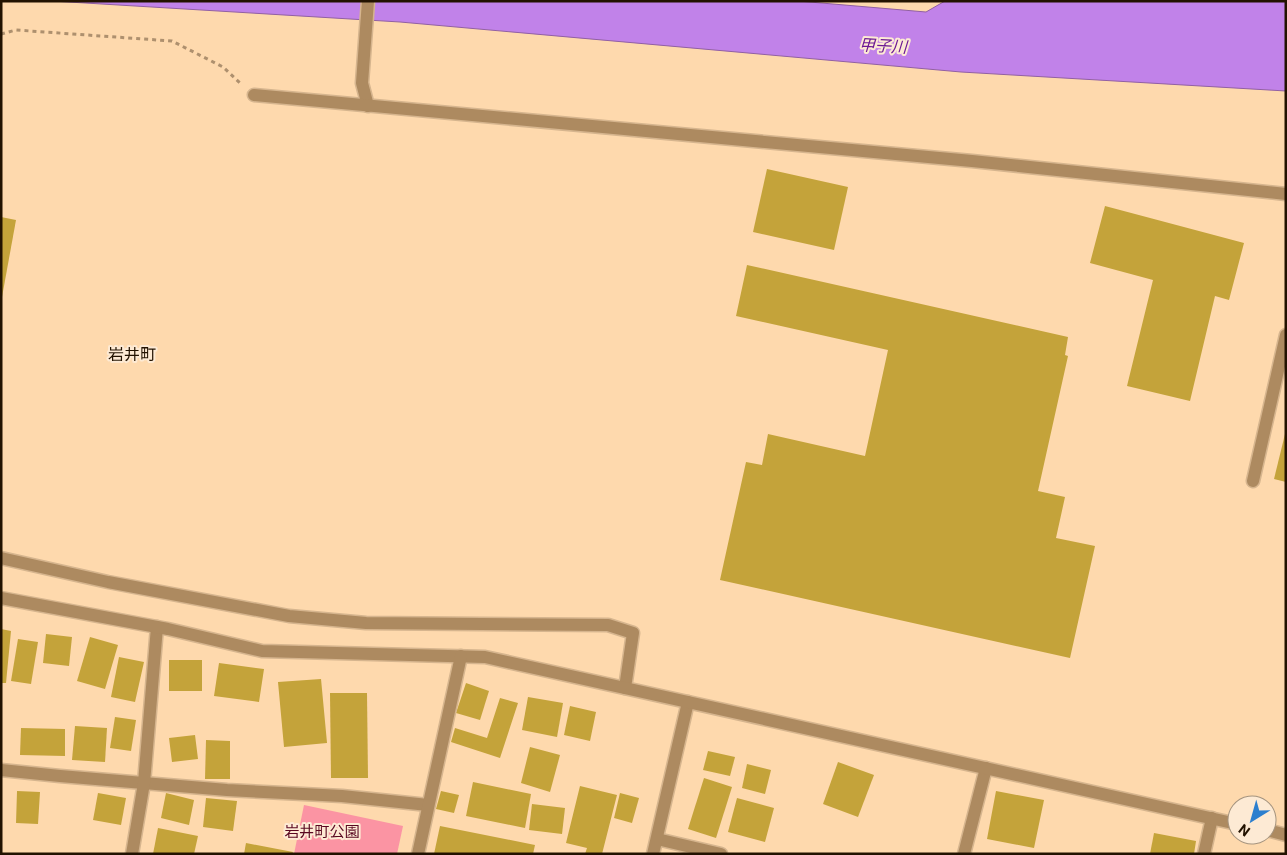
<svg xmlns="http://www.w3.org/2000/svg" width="1287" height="855" viewBox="0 0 1287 855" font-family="Roboto,'Noto Sans JP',sans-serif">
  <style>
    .green { fill: #fb94a3 }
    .water { fill: #c182e9; stroke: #9160a3 }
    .building { fill: #c4a33a }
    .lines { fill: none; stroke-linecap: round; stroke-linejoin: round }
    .service-casing { stroke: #d6b58e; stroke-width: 15 }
    .minor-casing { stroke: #d6b58e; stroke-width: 15 }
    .tertiary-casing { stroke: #d6b58e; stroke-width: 15 }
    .path { stroke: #ae906e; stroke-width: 3; stroke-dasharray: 4 4; stroke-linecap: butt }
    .service { stroke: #ad8a60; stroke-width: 12 }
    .minor { stroke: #ad8a60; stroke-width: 12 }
    .tertiary { stroke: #ad8a60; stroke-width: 12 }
    .labels { text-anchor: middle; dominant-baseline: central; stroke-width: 4; stroke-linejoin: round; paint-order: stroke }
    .park-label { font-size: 15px; fill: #590720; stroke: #fdead4 }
    .water-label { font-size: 16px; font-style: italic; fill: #6c1995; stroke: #fdead4 }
    .neighbourhood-label { font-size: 16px; fill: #221200; stroke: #fdead4 }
  </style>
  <rect width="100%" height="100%" fill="#fed9ad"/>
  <!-- green -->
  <polygon class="green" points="304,805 403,826 397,854 294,854"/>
  <!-- water -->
  <polygon class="water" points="52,1 798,1 926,12 945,1 1286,1 1286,91 961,72 400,22"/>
  <!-- building -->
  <g class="building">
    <polygon points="767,169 848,187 834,250 753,232"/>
    <polygon points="1105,206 1244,243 1229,300 1215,296 1190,401 1127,386 1153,280 1090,263"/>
    <polygon points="1,217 16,220 2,297 1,296"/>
    <polygon points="747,265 1068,337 1065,355 1068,356 1038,491 1065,497 1056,538 1095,546 1070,658 720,580 746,462 762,465 768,434 865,456 888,350 736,316"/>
    <polygon points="1285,434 1286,434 1286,482 1274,479"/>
    <polygon points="1,629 11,631 6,683 1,683"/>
    <polygon points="46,634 72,637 69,666 43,663"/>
    <polygon points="90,637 118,645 105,689 77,681"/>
    <polygon points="18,639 38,642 31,684 11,681"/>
    <polygon points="119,657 144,662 135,702 111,697"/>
    <rect x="169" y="660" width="33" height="31"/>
    <polygon points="219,663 264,669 259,702 214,696"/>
    <polygon points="321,679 327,743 284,747 278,682"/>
    <polygon points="466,683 489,691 480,720 456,713"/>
    <polygon points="330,693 367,693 368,778 331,778"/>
    <polygon points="528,697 563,703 557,737 522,730"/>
    <polygon points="500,698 518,703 500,758 451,742 455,728 487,738"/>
    <polygon points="570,706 596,712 590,741 564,735"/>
    <polygon points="115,717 136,720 131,751 110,748"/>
    <polygon points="75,726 107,728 105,762 72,760"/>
    <polygon points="21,728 65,729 65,756 20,755"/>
    <polygon points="195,735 198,759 172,762 169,738"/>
    <polygon points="206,740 230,741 230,779 205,779"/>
    <polygon points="530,747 560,755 550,792 521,783"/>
    <polygon points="708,751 735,757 730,776 703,770"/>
    <polygon points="838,762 874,775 858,817 823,804"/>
    <polygon points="747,764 771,770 765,794 742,788"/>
    <polygon points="704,778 732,787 716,838 688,829"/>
    <polygon points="473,782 531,794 525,828 466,816"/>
    <polygon points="580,786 617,795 602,854 585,854 587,848 566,843"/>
    <polygon points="17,791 40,792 38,824 16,823"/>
    <polygon points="441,791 459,795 454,813 436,809"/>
    <polygon points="996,791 1044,800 1034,848 987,839"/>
    <polygon points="98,793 126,798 121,825 93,820"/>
    <polygon points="166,793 194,800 189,825 161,818"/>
    <polygon points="620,793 639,798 632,823 614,818"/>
    <polygon points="206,798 237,801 233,831 203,827"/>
    <polygon points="737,798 774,808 765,842 728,832"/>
    <polygon points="532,804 565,808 562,834 529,830"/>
    <polygon points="440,826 535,845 533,854 434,854"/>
    <polygon points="158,828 198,836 194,854 153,854"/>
    <polygon points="1154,833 1196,841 1194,854 1150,854"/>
    <polygon points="246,843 293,852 292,854 244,854"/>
  </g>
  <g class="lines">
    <!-- service casing -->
    <g class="service-casing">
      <g id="service">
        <polyline points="1253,481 1286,335"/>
        <polyline points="1,558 108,582 289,616 366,623 608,625 633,633 625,688"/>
        <polyline points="657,839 721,854"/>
        <polyline points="653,854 688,702"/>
        <polyline points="1204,854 1212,818"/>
      </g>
    </g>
    <!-- minor casing -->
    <g class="minor-casing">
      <g id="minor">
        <polyline points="368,1 362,83 368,106"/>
        <polyline points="254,95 972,161 1286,194"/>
        <polyline points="1,770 60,776 227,790 342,796 428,805"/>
        <polyline points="132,854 144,783 157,627"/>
        <polyline points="964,854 986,768"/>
      </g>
    </g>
    <!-- tertiary casing -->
    <g class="tertiary-casing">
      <g id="tertiary">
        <polyline points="1,598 168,629 262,651 485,657 1237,824"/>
        <polyline points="1267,830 1286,835"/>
        <polyline points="418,854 461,656"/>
      </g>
    </g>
    <!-- path -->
    <polyline class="path" points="1,34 16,30 172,41 223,67 242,85"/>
    <!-- service -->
    <use href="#service" class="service"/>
    <!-- minor -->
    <use href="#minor" class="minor"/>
    <!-- tertiary -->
    <use href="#tertiary" class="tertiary"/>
  </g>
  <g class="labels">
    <!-- park labels -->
    <g class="park-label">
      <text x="322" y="832">岩井町公園</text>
    </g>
    <!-- water labels -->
    <g class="water-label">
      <text transform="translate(883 46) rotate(3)">甲子川</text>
    </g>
    <!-- neighbourhood labels -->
    <g class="neighbourhood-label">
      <text x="132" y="354">岩井町</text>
    </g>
  </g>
  <!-- border -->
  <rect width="1287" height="855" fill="none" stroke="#221200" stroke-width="5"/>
  <!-- north arrow -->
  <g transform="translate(1252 820) rotate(217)"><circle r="24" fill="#fdead4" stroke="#a5947f"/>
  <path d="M0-4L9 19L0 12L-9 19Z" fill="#2c7fce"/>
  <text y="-8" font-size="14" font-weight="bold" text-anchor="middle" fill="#221200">N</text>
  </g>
</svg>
